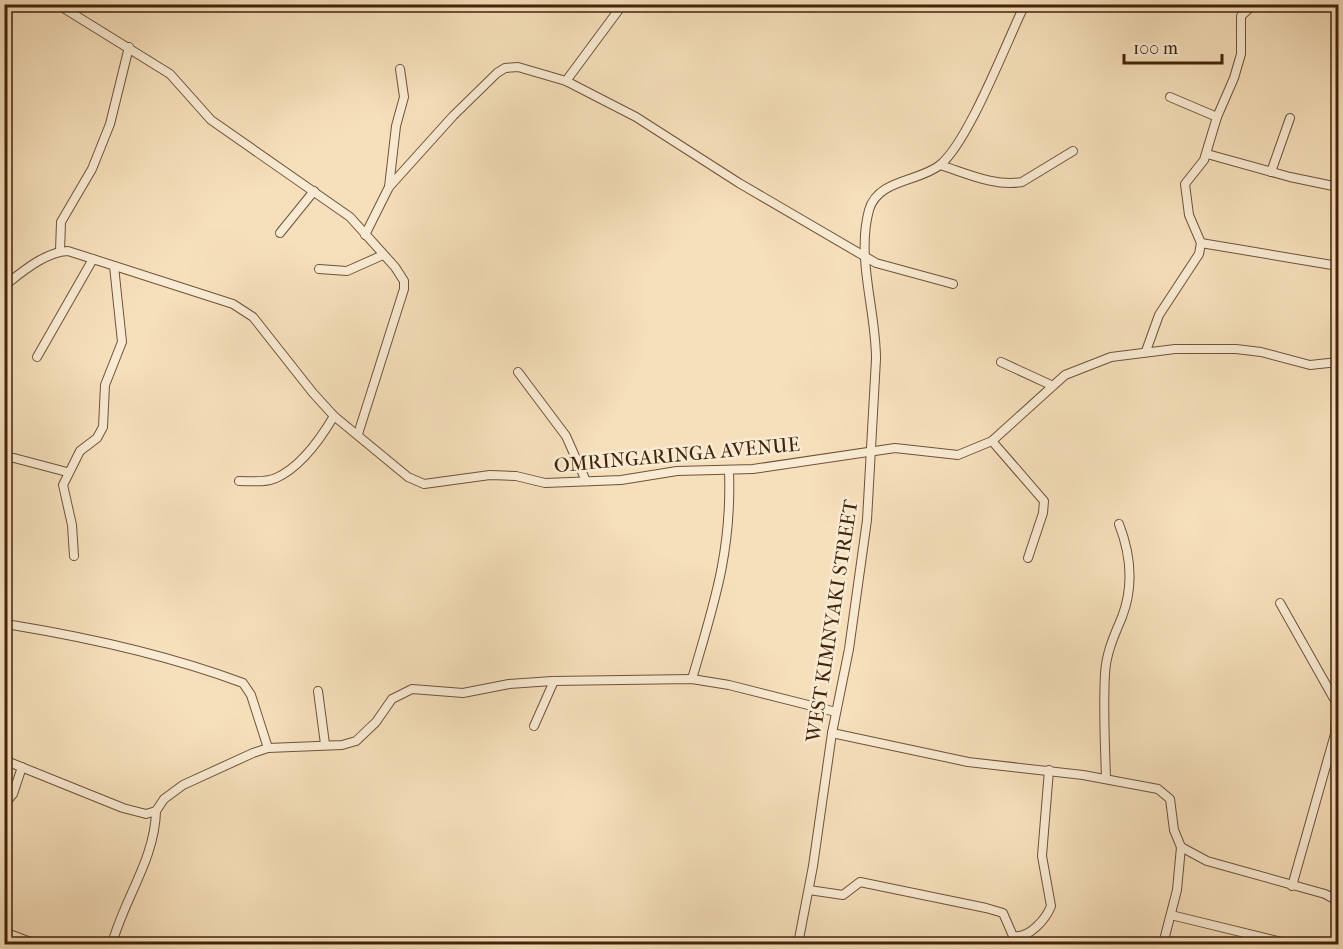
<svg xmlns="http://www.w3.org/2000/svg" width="1343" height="949" viewBox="0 0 1343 949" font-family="'IM FELL French Canon',serif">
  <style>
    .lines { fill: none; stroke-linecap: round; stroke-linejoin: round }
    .minor-casing { stroke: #6f5238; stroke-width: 10 }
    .minor { stroke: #f9ebd3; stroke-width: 8 }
    .labels { text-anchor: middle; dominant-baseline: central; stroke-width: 5; stroke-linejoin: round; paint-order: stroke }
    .street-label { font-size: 20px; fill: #42230c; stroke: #f9ebd3 }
  </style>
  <rect width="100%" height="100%" fill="#f6e0bb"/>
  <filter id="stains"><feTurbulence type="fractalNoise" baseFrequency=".00333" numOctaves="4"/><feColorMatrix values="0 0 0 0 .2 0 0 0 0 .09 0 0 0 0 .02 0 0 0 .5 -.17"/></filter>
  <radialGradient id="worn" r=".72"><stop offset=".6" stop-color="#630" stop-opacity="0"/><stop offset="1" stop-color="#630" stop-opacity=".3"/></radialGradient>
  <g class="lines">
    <!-- minor casing -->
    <g class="minor-casing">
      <g id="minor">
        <polyline points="57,4 170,74 211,120 350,217 395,267 404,281 404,289 358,434"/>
        <polyline points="566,81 623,4"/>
        <polyline points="1170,97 1217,117"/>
        <polyline points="1207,154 1290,177 1338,187"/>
        <path d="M940,165C966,173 995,187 1022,182L1073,151"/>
        <polyline points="1271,172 1290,118"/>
        <polyline points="389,187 396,126 404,97 400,69"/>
        <polyline points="280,233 314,191"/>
        <polyline points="365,235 389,187 453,116 497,73 505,68 518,67 566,81 636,117 739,183 876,263 953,284"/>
        <polyline points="1201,243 1338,266"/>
        <polyline points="60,251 61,222 92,169 110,124 129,47"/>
        <polyline points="319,269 347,271 383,255"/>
        <path d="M4,286C22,272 45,252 68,251L233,304L253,317L313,393L334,416L408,477L424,484L490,475L516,476L545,483L621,480L677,471L753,469L895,448L958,455L992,441L1065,375L1111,357L1175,349H1236L1261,352L1310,365L1338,362"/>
        <polyline points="1146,351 1159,315 1199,254 1201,243 1189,215 1185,184 1204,160 1217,117 1234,78 1241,54 1241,16 1254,4"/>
        <polyline points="37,357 93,259"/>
        <polyline points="1001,362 1051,385"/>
        <polyline points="518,372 566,436 586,481"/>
        <polyline points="992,441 1044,501 1043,513 1028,558"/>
        <polyline points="4,458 14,458 67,472"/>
        <path d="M239,481C251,481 265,483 276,478C301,467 321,438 334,416"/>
        <polyline points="74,556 72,525 63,485 80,451 97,438 103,427 105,385 122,342 114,266"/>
        <polyline points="1280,603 1337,704 1335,734 1292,886"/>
        <path d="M4,621L12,625C91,638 168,655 243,683L251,695L268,748"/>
        <path d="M692,679C714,604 732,551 729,471"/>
        <polyline points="318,691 325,744"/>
        <polyline points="534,726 554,681"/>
        <polyline points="832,733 968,762 1083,775 1158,789 1170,799 1174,830 1181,847 1207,861 1325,894 1338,901"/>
        <polyline points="4,760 123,808 146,814 156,811 164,799 183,785 253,753 268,748 342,745 356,741 376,722 392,699 412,689 463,693 509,684 552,681 692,679 729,685 836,712"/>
        <path d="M1106,779C1105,744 1103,709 1105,674C1106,653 1114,636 1122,617C1134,586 1131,555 1119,524"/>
        <polyline points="7,801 13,794 22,767"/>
        <path d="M809,890L843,895L860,882L986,908L1003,913L1013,936C1029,939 1046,919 1051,906L1042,856L1049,770"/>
        <polyline points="1171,915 1290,944"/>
        <polyline points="4,932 36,944"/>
        <path d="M112,944C124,899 155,859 156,811"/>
        <path d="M798,944L813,866L832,733L849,649L867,520L876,359C876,310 856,258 869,210C878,179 919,182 940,165C969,141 1006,43 1025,4"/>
        <polyline points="1163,944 1177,890 1181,847"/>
      </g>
    </g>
    <!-- minor -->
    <use href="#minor" class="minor"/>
  </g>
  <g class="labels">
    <!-- street labels -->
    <g class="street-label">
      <text transform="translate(677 455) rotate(-5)">OMRINGARINGA AVENUE</text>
      <text transform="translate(832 621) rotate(-81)">WEST KIMNYAKI STREET</text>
    </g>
  </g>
  <!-- margin -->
  <rect width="1343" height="949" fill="none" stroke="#f6e0bb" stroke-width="24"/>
  <rect x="6" y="6" width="1331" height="937" fill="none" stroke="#42230c" stroke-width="3"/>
  <rect x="12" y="12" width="1319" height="925" fill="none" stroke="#42230c" stroke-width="1.5"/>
  <!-- scale -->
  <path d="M1124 54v9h98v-9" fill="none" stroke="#42230c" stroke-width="3"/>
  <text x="1133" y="54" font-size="18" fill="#42230c" stroke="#f9ebd3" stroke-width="4.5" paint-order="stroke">100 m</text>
  <rect width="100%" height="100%" filter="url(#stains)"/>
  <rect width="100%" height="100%" fill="url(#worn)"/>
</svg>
